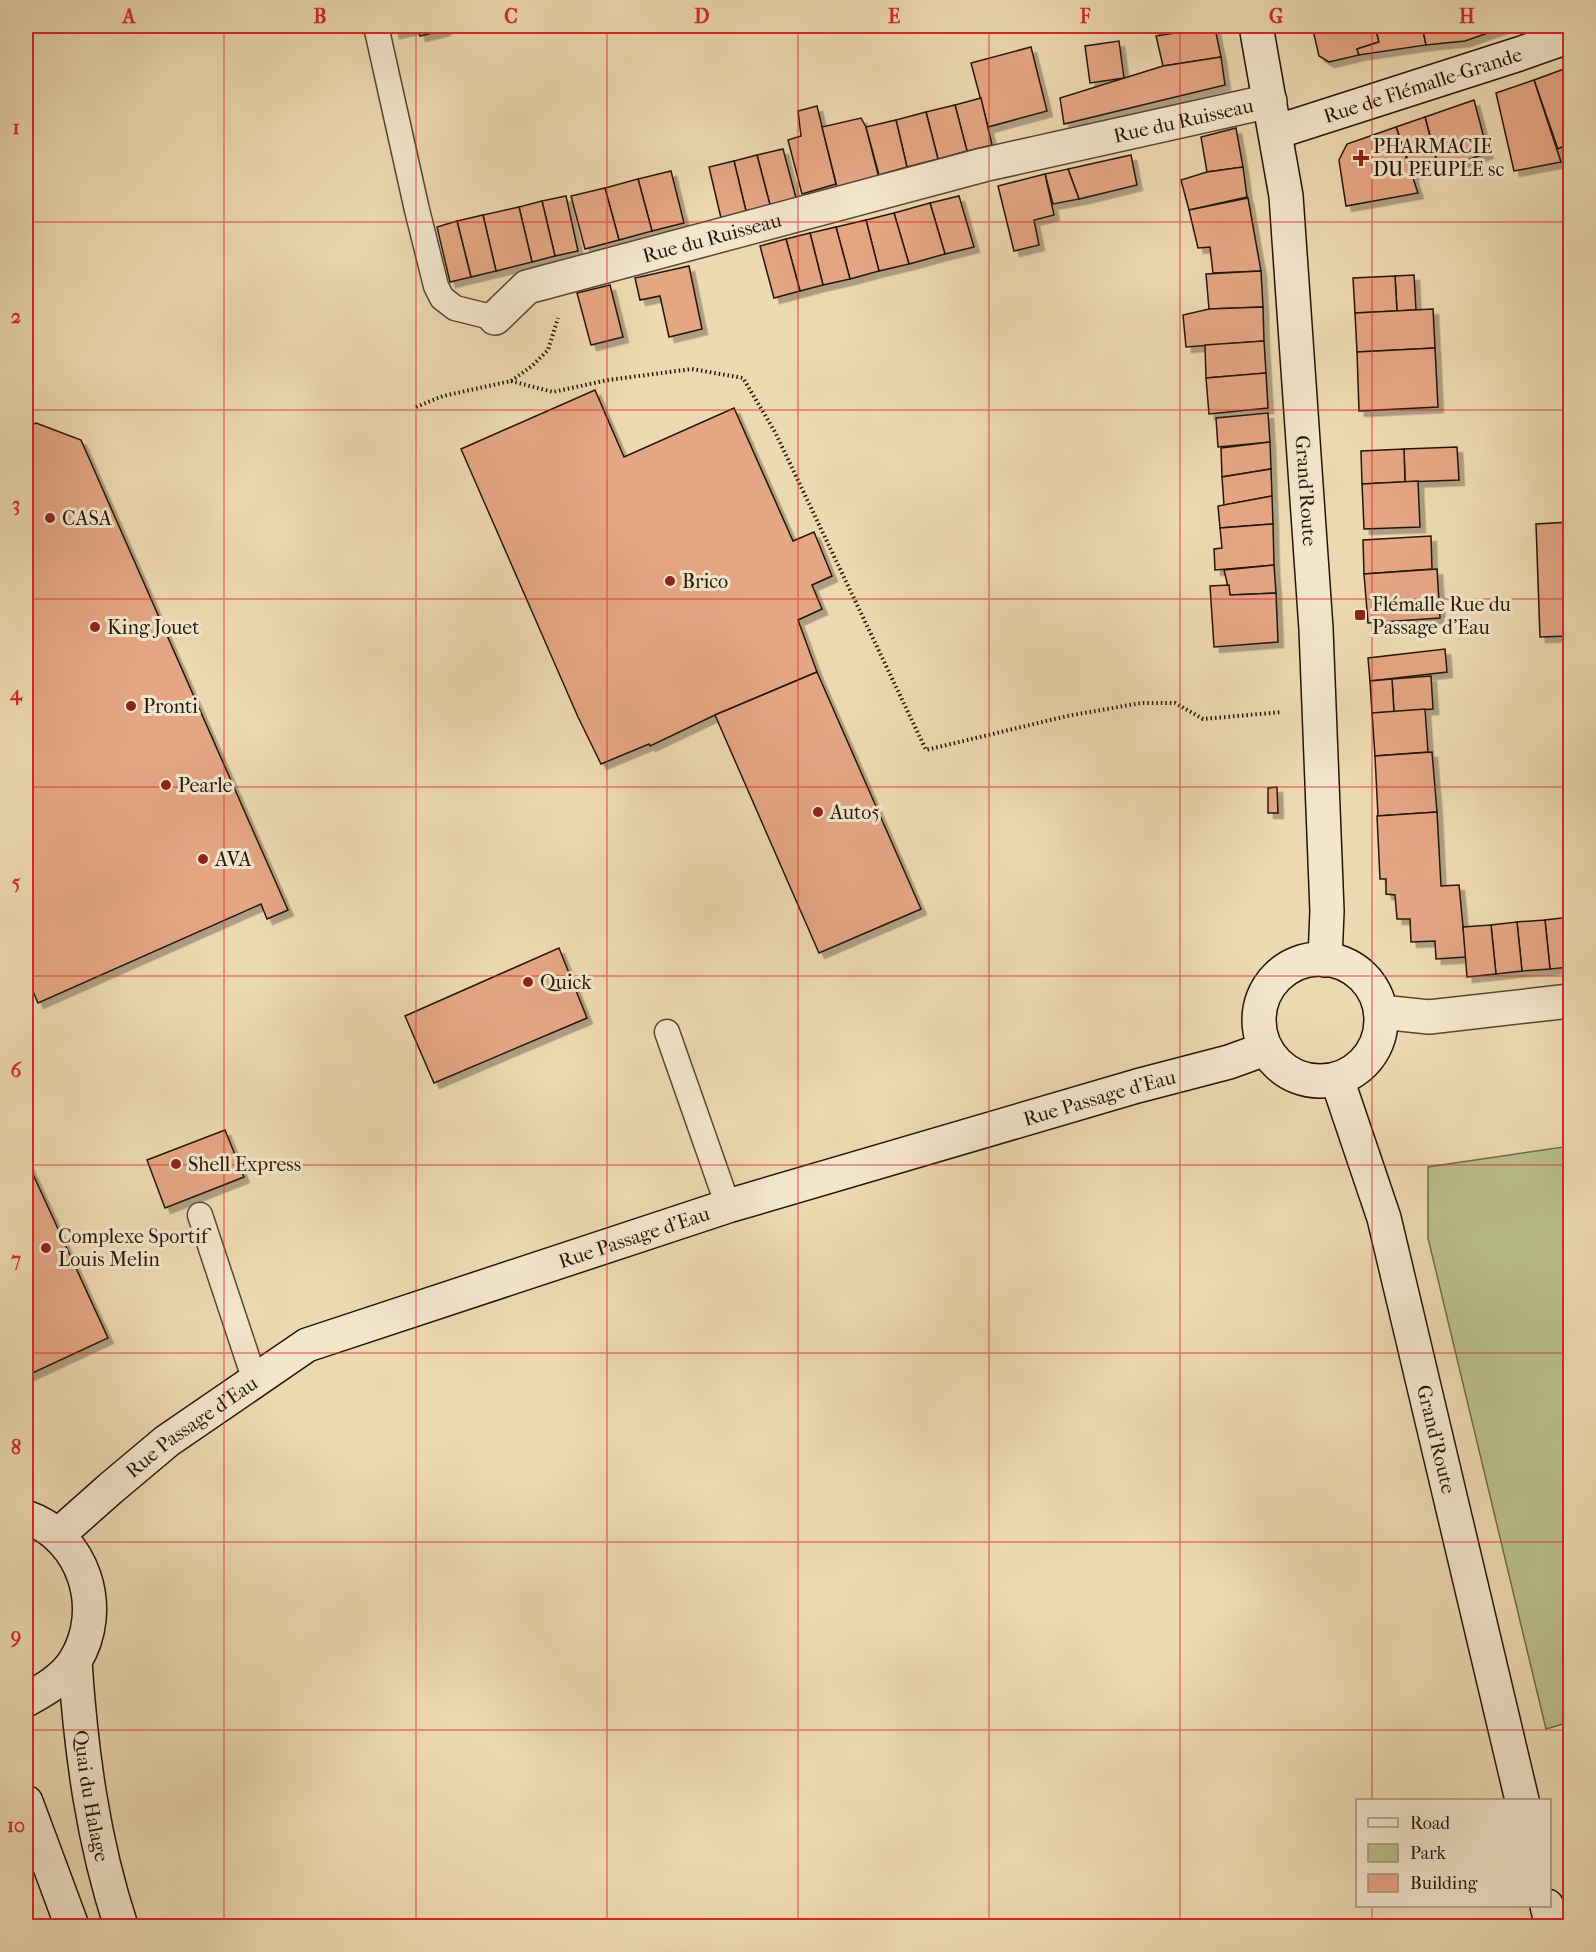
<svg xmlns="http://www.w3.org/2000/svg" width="1596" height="1952" viewBox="0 0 1596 1952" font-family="'IM FELL French Canon',serif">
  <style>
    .green { fill: #babf8a; stroke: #6f6b49; stroke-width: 1.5 }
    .building { fill: #e5a684; stroke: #241708; stroke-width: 1.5; filter: url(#shadow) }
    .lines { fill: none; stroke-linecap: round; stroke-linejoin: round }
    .lane-casing { stroke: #564832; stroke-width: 27 }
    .street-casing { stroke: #564832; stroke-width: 36 }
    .secondary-casing { stroke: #241708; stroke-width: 36 }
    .path { stroke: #241708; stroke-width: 4; stroke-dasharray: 1.5 3; stroke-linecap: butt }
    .lane { stroke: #f3e6cc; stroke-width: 24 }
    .street { stroke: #f3e6cc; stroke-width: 33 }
    .secondary { stroke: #f3e6cc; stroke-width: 33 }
    .grid { fill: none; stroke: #d62828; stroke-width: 1.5; stroke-opacity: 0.55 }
    .poi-dot { fill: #8f2418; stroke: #f3e6cc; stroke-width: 2 }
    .labels { text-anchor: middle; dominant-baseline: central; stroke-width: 6; stroke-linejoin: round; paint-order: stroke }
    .street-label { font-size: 20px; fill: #241708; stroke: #f3e6cc }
    .poi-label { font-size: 20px; fill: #241708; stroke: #f3e6cc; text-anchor: start }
    .neatline { fill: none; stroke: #d62828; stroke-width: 2 }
    .grid-label { font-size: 20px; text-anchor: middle; font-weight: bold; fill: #d62828 }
  </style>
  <defs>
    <filter id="shadow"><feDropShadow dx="5.5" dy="5.5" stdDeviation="0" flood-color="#0004"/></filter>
  </defs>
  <rect width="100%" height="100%" fill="#edd9b1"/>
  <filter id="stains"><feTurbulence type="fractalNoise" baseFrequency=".00333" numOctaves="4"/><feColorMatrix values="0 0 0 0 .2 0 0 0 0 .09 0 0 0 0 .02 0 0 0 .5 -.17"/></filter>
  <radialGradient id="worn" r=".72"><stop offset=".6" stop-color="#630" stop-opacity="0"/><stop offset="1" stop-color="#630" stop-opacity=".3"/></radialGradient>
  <!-- green -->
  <polygon class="green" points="1570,1146 1570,1722 1546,1729 1428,1238 1428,1167"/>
  <!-- building -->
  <g class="building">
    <polygon points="392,26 444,26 445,30 420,36 418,28 394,33"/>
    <polygon points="1157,26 1212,26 1213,27 1159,34"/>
    <polygon points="1312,26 1375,26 1379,42 1357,49 1359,55 1329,62 1319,56"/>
    <polygon points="1375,26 1422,26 1426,45 1359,55 1357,49 1379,42"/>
    <polygon points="1422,26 1508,26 1465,41 1426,45"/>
    <polygon points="1213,27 1215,28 1221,57 1163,66 1156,36"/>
    <polygon points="1119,41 1124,78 1090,83 1085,46"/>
    <polygon points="1031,47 1047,111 988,127 971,63"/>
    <polygon points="1221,57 1225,85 1064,124 1060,98 1163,66"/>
    <polygon points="1570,67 1570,86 1564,69"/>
    <polygon points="1564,69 1570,86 1570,143 1558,149 1534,80"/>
    <polygon points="1534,80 1561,162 1514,171 1496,93"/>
    <polygon points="981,98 992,145 967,151 955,105"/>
    <polygon points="1474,100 1488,153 1439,169 1425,117"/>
    <polygon points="955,105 967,151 938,159 926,112"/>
    <polygon points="817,106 836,184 802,194 788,140 801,136 798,111"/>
    <polygon points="926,112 938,159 907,167 896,120"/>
    <polygon points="1425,117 1438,167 1413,174 1396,127"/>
    <polygon points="861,118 866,127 879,178 837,187 822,127"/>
    <polygon points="896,120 907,167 879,175 866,127"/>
    <polygon points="1396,127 1418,193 1346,206 1339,160 1347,144"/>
    <polygon points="1236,128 1243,167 1207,172 1201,137"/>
    <polygon points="783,149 796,198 770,205 757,155"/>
    <polygon points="757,155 770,205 746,211 734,161"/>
    <polygon points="1131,155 1137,185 1079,199 1068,169"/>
    <polygon points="734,161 746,211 721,218 709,167"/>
    <polygon points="1243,167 1247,197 1189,210 1181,180 1207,172"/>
    <polygon points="1068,169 1079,199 1053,204 1045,174"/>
    <polygon points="671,171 684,223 652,231 638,179"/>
    <polygon points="1045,174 1054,215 1034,220 1039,245 1014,251 998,186"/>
    <polygon points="638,179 652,231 619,240 605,188"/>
    <polygon points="605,188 619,240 585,249 571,196"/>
    <polygon points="566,196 578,251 555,256 542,201"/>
    <polygon points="959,196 974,247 945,254 930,203"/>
    <polygon points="1248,198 1261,271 1213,273 1210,247 1198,248 1189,210"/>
    <polygon points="542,201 555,256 532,262 519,207"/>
    <polygon points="930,203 945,254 909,264 894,213"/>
    <polygon points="519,207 532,262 496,271 483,215"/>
    <polygon points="894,213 909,264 879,271 866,220"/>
    <polygon points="483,215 496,271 471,277 457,221"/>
    <polygon points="866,220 879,271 850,279 836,227"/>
    <polygon points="457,221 471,277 450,282 437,227"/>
    <polygon points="836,227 850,279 823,285 810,233"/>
    <polygon points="810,233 823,285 800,291 786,239"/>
    <polygon points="786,239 800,291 774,298 760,246"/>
    <polygon points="689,266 702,329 669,337 660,296 640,300 635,278"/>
    <polygon points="1261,271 1263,307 1209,309 1206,274"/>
    <polygon points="1414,275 1416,310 1397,311 1395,276"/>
    <polygon points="1395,276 1397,311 1355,313 1353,278"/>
    <polygon points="610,285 623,337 591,345 577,293"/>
    <polygon points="1263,307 1264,341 1186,347 1183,315 1209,309"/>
    <polygon points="1433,309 1435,348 1357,352 1355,313"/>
    <polygon points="1264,341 1266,373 1206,378 1205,345"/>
    <polygon points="1435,348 1438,407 1359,411 1357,352"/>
    <polygon points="1266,373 1268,408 1209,414 1206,378"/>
    <polygon points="595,390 624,457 734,408 793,541 814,532 832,576 812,585 822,609 798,620 817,672 715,715 650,746 649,744 601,764 578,717 461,449"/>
    <polygon points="1268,413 1270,442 1218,447 1216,418"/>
    <polygon points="36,423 81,440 288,910 267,919 261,904 38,1003 26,975 26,428"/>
    <polygon points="1270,442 1271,469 1222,477 1221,448"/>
    <polygon points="1457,447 1459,480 1405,482 1404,449"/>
    <polygon points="1404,449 1405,482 1362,484 1361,451"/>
    <polygon points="1271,469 1272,496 1224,505 1222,477"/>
    <polygon points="1418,481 1420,527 1364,529 1362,484"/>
    <polygon points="1272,496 1273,524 1220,528 1218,506"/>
    <polygon points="1570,522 1570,636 1540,637 1536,524"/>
    <polygon points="1273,524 1274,565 1215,570 1214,549 1222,548 1220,528"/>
    <polygon points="1431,536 1432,569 1364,574 1363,540"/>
    <polygon points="1274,565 1276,593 1230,595 1224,570"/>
    <polygon points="1437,569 1440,618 1368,623 1364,574"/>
    <polygon points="1229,585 1230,595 1276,593 1278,642 1214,647 1210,586"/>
    <polygon points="1445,649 1447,672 1370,681 1368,658"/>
    <polygon points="817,672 921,909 819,953 715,715"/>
    <polygon points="1431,676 1433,709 1394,712 1392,679"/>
    <polygon points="1392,679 1394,712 1372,713 1370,681"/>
    <polygon points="1425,709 1428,752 1375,756 1372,713"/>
    <polygon points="1432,752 1437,812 1378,816 1375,756"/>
    <polygon points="1277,787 1278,813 1268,813 1268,788"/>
    <polygon points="1437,812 1441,886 1459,885 1466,957 1436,959 1435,941 1411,942 1410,919 1397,919 1395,895 1386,894 1386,879 1380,879 1377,816"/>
    <polygon points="1570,917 1570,967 1550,969 1545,920"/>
    <polygon points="1545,920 1550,969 1522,971 1517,922"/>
    <polygon points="1517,922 1522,971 1496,974 1491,925"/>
    <polygon points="1491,925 1496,974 1467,977 1463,927"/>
    <polygon points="559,948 587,1018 434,1083 405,1016"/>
    <polygon points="225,1130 244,1177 165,1208 147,1160"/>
    <polygon points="26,1159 108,1338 26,1376"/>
  </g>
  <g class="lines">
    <!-- lane casing -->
    <g class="lane-casing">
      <g id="lane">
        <polyline points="376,26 417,210 436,286 442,298 455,308 495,318"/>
        <polyline points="667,1032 728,1206"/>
        <polyline points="200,1215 255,1381"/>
      </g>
    </g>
    <!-- street casing -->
    <g class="street-casing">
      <g id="street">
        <path id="s1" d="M495,318L527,287L983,165L1270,101"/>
        <polyline points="1381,1012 1429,1017 1570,1001"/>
      </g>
    </g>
    <!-- secondary casing -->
    <g class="secondary-casing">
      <g id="secondary">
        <path id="s2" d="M1256,26L1286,196L1316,629L1327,911L1325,960"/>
        <path id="s3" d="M1276,132L1519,54L1570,36"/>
        <circle cx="1320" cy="1020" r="61"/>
        <path id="s4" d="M1337,1079L1384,1218L1522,1800"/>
        <path d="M26,1517C84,1537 107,1609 75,1661C64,1679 44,1690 26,1700"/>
        <path id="s5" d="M58,1535L111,1488L167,1441L307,1345L728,1206L1137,1086L1229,1062L1265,1049"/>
        <path id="s6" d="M75,1662C81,1752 93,1841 121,1926"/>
        <polyline points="26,1802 72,1926"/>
        <polyline points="1547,1906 1552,1926"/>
      </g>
    </g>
    <!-- path -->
    <g class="path">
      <polyline points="511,381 553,392 608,380 692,369 743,378 775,432 926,750 1067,716 1141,703 1175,703 1203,719 1282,712"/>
      <polyline points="416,407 443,396 511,381 532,366 548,350 558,318"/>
    </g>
    <!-- lane -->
    <use href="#lane" class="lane"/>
    <!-- street -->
    <use href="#street" class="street"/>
    <!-- secondary -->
    <use href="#secondary" class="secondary"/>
  </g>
  <!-- grid -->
  <path class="grid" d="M224,26V1926M416,26V1926M607,26V1926M798,26V1926M989,26V1926M1180,26V1926M1372,26V1800M26,222H1570M26,410H1570M26,599H1570M26,787H1570M26,976H1570M26,1165H1570M26,1353H1570M26,1542H1570M26,1730H1570M1372,1906V1926"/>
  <!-- markers -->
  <g class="poi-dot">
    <path d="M1358 149h6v6h6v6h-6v6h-6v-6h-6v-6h6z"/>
    <circle cx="50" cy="518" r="6"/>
    <circle cx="670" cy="581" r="6"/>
    <rect x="1354" y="609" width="12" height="12" rx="3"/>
    <circle cx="95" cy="627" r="6"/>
    <circle cx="131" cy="706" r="6"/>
    <circle cx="166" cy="785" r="6"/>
    <circle cx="818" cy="812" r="6"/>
    <circle cx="203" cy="859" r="6"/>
    <circle cx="528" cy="982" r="6"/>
    <circle cx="176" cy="1164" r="6"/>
    <circle cx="46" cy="1248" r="6"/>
  </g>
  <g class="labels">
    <!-- street labels -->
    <g class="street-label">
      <text stroke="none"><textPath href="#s3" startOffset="154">Rue de Flémalle-Grande</textPath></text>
      <text stroke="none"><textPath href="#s1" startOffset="722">Rue du Ruisseau</textPath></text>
      <text stroke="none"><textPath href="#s1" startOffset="236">Rue du Ruisseau</textPath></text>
      <text stroke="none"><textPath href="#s2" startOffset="468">Grand'Route</textPath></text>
      <text stroke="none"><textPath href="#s5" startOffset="1144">Rue Passage d'Eau</textPath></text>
      <text stroke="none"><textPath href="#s5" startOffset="658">Rue Passage d'Eau</textPath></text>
      <text stroke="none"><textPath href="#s5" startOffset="172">Rue Passage d'Eau</textPath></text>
      <text stroke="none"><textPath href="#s4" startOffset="374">Grand'Route</textPath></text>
      <text stroke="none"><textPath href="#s6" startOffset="135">Quai du Halage</textPath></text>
    </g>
    <!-- poi labels -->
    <g class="poi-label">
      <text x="1373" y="146">PHARMACIE<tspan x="1373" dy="23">DU PEUPLE sc</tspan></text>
      <text x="62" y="518">CASA</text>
      <text x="682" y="581">Brico</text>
      <text x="1372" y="604">Flémalle Rue du<tspan x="1372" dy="23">Passage d'Eau</tspan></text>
      <text x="107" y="627">King Jouet</text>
      <text x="143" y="706">Pronti</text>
      <text x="178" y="785">Pearle</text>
      <text x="830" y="812">Auto5</text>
      <text x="215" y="859">AVA</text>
      <text x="540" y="982">Quick</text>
      <text x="188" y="1164">Shell Express</text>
      <text x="58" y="1236">Complexe Sportif<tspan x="58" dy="23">Louis Melin</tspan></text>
    </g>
  </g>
  <!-- margin -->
  <rect width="1596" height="1952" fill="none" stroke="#edd9b1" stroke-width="66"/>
  <!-- legend -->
  <rect x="1356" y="1799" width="195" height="108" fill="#f3e6cc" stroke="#a0937e" stroke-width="1.5"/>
  <rect x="1368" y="1818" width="30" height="9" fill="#f3e6cc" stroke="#a0937e" stroke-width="1.5"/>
  <text x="1410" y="1829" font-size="18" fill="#241708">Road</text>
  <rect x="1368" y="1844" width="30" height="18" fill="#babf8a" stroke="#a0937e" stroke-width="1.5"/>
  <text x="1410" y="1859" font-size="18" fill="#241708">Park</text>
  <rect x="1368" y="1874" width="30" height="18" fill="#e5a684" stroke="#a0937e" stroke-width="1.5"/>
  <text x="1410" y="1889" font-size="18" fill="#241708">Building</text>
  <rect x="33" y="33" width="1530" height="1886" class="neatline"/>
  <g class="grid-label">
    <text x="129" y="23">A</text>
    <text x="320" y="23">B</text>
    <text x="511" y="23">C</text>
    <text x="702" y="23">D</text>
    <text x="894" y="23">E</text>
    <text x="1085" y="23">F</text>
    <text x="1276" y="23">G</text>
    <text x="1467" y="23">H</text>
    <text x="16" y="134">1</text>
    <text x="16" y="323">2</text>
    <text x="16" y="511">3</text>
    <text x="16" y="700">4</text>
    <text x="16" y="889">5</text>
    <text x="16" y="1077">6</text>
    <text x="16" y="1266">7</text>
    <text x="16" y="1454">8</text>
    <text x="16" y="1643">9</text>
    <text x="16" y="1832">10</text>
  </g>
  <rect width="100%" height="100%" filter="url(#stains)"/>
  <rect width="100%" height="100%" fill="url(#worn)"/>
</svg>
